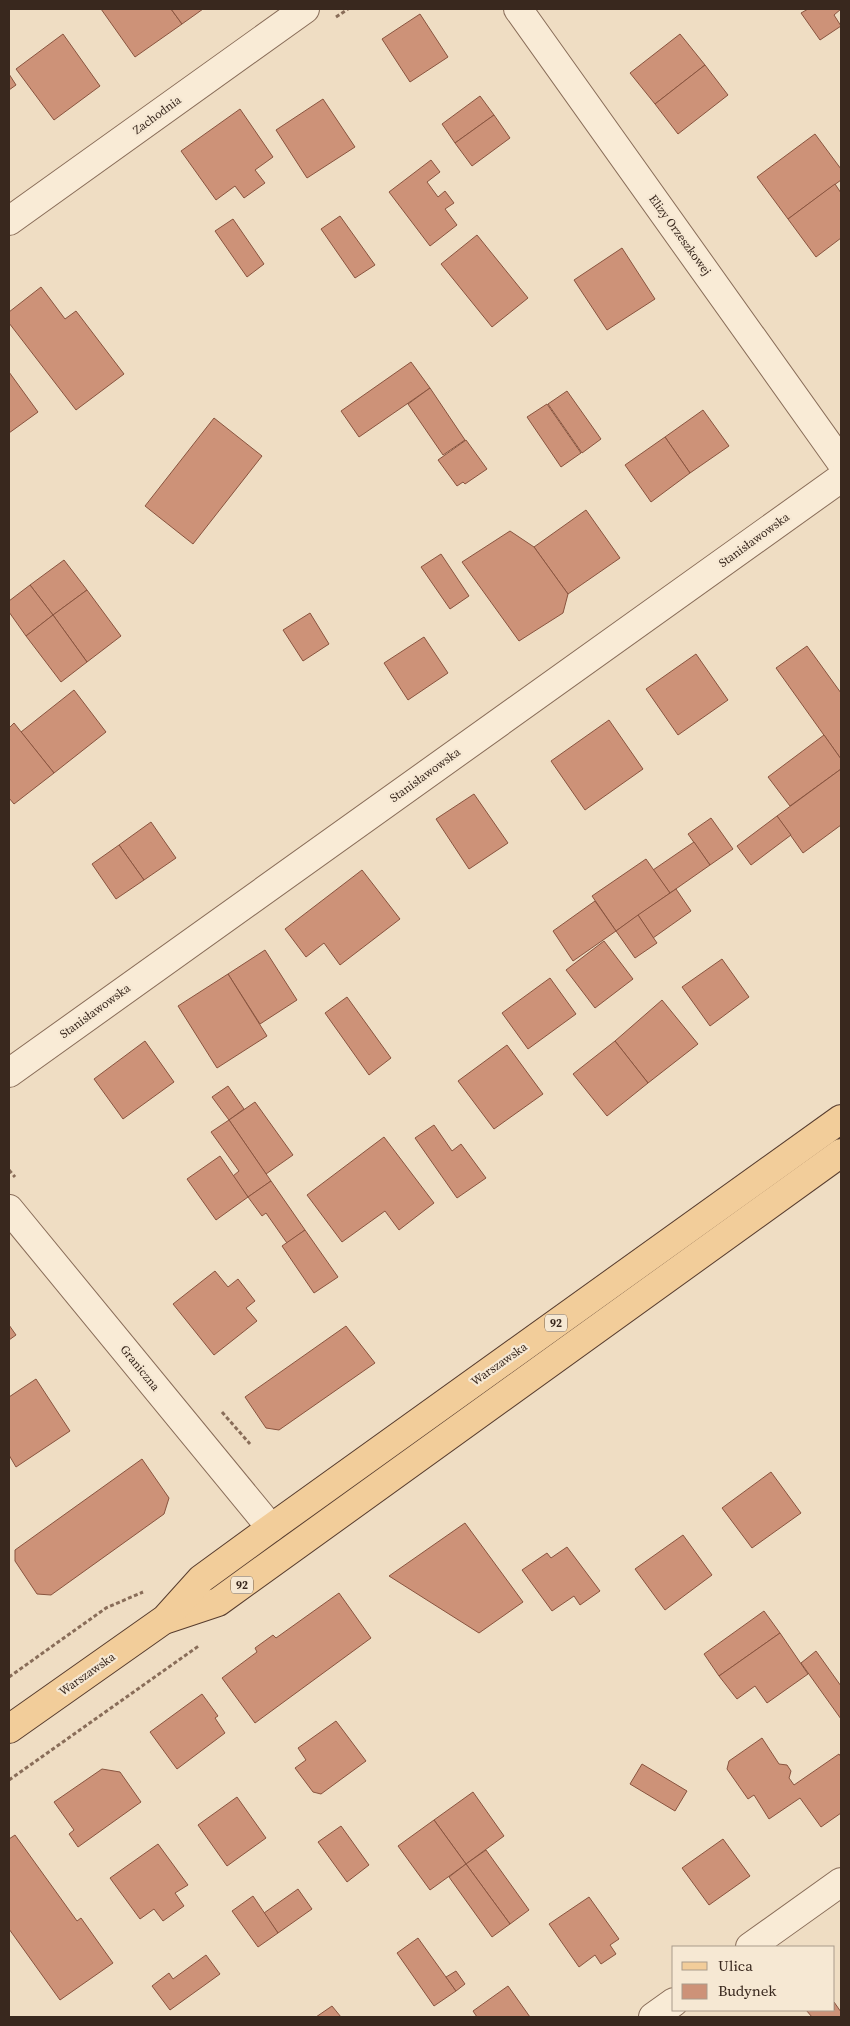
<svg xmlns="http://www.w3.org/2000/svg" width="850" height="2026" viewBox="0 0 850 2026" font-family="'Source Serif 4',serif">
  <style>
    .building { fill: #cd9278; stroke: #89543f }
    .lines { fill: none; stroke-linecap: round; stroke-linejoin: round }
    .street-casing { stroke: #896d59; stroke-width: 30 }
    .primary-casing { stroke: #573c2e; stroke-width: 30 }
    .path { stroke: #896d59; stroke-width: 3; stroke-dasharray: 4 2.5; stroke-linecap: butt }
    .street { stroke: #f9ebd6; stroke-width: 28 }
    .primary { stroke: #f2cd9a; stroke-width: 28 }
    .labels { text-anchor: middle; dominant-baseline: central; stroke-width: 4.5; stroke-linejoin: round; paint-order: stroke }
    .shield { fill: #f6e8d3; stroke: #726254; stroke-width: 1 }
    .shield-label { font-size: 11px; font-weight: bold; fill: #39281e }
    .street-label { font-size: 12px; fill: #39281e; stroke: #f6e8d3 }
  </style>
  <rect width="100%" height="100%" fill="#efddc3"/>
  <!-- building -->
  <g class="building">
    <polygon points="101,9 171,9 182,24 135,57"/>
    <polygon points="171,9 203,9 182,24"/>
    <polygon points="808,9 841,9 834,15 841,26 820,40 801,13"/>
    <polygon points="420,14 448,57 410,82 382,39"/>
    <polygon points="63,34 100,86 54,120 16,69"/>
    <polygon points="680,34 705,65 655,104 630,73"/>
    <polygon points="705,65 728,95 678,134 655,104"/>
    <polygon points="9,74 16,85 9,90"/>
    <polygon points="480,96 494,115 455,143 442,124"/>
    <polygon points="323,99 355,147 307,178 276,130"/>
    <polygon points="240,109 273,157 255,170 265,183 244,198 235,186 216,200 181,151"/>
    <polygon points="494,115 510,138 472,166 455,143"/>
    <polygon points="815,134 841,169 841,180 788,219 757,177"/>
    <polygon points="431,160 440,172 427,182 438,197 445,191 454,203 445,209 457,225 430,246 389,192"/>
    <polygon points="835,184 841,193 841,238 816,257 788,219"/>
    <polygon points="340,216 375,265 355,278 321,229"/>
    <polygon points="233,219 264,264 247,277 215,231"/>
    <polygon points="477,235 528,298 492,327 441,264"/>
    <polygon points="622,248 655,299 607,330 574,280"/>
    <polygon points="41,287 65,319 76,311 124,374 76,410 9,323 9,312"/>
    <polygon points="411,362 430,388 359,437 341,411"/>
    <polygon points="9,372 38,412 9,433"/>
    <polygon points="430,388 465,440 443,455 408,404"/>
    <polygon points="567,391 601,439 582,453 548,404"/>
    <polygon points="547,404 581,453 561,467 527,417"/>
    <polygon points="703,410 729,446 690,473 665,437"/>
    <polygon points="214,418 262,456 193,544 145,506"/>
    <polygon points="665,437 690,473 651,502 625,465"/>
    <polygon points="466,440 487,469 465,484 463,482 457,486 438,460"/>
    <polygon points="586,510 620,558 568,594 534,547"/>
    <polygon points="510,531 534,547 568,594 563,613 519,641 462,562"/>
    <polygon points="441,554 469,596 450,609 421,567"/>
    <polygon points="64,560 87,590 53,615 30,585"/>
    <polygon points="30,585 53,615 26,636 9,612 9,601"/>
    <polygon points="87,590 121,636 87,662 53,615"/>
    <polygon points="310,613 329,644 303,661 283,630"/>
    <polygon points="53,615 87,662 61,682 26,636"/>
    <polygon points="424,637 448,673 408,700 384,663"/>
    <polygon points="807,646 841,693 841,759 776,668"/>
    <polygon points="696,654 728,700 678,735 646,689"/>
    <polygon points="74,690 106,732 54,773 21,732"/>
    <polygon points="609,720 643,769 585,810 551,761"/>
    <polygon points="14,723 54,773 14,804 9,798 9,728"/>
    <polygon points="824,735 841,759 841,769 790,806 768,777"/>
    <polygon points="841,769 841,825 803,853 777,816"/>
    <polygon points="474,794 508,843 469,869 436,819"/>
    <polygon points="777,816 791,835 751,865 737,846"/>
    <polygon points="711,818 733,849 710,865 688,834"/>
    <polygon points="151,822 176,858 144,880 119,845"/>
    <polygon points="694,842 710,865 670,893 653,870"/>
    <polygon points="119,845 144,880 116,899 92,864"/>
    <polygon points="646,859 670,893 616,931 592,896"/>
    <polygon points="362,870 400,919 340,965 324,943 306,957 285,929"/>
    <polygon points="676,889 691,911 653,938 638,915"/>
    <polygon points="595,901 616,931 573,961 553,931"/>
    <polygon points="638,915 657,943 635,958 616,931"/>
    <polygon points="604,941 633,979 595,1008 566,970"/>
    <polygon points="265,950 297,1000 260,1024 228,974"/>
    <polygon points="722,959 749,997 710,1026 682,987"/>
    <polygon points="228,974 267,1036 217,1068 178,1006"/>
    <polygon points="550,978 576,1014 528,1049 502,1013"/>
    <polygon points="347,997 391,1058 369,1075 325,1013"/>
    <polygon points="662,1000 698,1044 648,1083 615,1041"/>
    <polygon points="145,1041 174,1082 123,1119 94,1079"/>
    <polygon points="615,1041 648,1083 607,1116 573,1074"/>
    <polygon points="507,1045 543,1094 494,1129 458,1081"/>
    <polygon points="228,1086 244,1109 229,1120 212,1097"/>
    <polygon points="255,1102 293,1155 266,1174 229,1120"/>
    <polygon points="229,1120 271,1181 248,1197 233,1176 239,1171 211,1132"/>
    <polygon points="434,1125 452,1151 461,1144 486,1178 457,1198 415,1138"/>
    <polygon points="384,1137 434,1203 399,1230 385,1211 342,1242 307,1195"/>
    <polygon points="220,1156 248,1197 216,1220 187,1179"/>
    <polygon points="271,1181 305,1230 287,1243 266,1213 262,1216 248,1197"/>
    <polygon points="305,1230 338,1277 314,1293 282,1246"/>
    <polygon points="215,1271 228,1287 238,1279 255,1301 246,1308 257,1321 214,1355 173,1304"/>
    <polygon points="9,1325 16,1335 9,1340"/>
    <polygon points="346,1326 375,1363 279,1430 266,1428 245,1397"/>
    <polygon points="36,1379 70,1431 16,1467 9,1455 9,1397"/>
    <polygon points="142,1459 169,1498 164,1514 51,1595 37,1594 15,1561 15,1550"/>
    <polygon points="771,1472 801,1513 752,1548 722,1508"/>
    <polygon points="465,1523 523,1602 479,1633 389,1576"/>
    <polygon points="683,1535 712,1575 665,1610 635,1569"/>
    <polygon points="567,1547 600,1591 580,1605 574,1596 552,1611 522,1570 547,1553 551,1558"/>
    <polygon points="339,1593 371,1638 255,1723 222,1678 257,1652 255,1648 273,1635 276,1638"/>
    <polygon points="764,1611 780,1633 719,1676 704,1654"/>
    <polygon points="780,1633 808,1674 767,1703 755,1686 737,1699 719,1676"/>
    <polygon points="816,1651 841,1686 841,1719 801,1663"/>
    <polygon points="202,1694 218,1716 215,1718 225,1733 177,1769 150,1732"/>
    <polygon points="336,1721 366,1761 321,1794 313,1792 295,1768 306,1760 298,1748"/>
    <polygon points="762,1738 779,1764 787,1765 791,1771 789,1778 794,1785 839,1754 841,1757 841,1813 821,1827 800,1798 769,1819 754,1795 748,1799 727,1769 729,1761"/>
    <polygon points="642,1764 687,1791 675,1811 630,1784"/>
    <polygon points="102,1769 120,1772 141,1802 78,1847 69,1834 74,1830 54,1802"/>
    <polygon points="473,1792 504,1836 466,1864 434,1820"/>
    <polygon points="237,1797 266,1838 227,1866 198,1825"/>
    <polygon points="434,1820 466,1864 430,1890 398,1846"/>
    <polygon points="341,1826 369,1865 347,1882 318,1842"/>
    <polygon points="15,1835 77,1921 81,1918 113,1963 60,2000 9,1929 9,1839"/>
    <polygon points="723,1839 750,1876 709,1905 682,1868"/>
    <polygon points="158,1844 188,1885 175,1893 184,1906 163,1921 154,1909 140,1919 110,1878"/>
    <polygon points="486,1850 529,1910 510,1924 466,1864"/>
    <polygon points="466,1864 510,1924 492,1937 449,1877"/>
    <polygon points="298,1889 312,1909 278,1933 264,1913"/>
    <polygon points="253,1896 278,1933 258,1947 232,1911"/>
    <polygon points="589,1897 619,1939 610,1945 616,1954 601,1964 595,1955 579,1967 549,1924"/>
    <polygon points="418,1938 456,1991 434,2006 397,1953"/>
    <polygon points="206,1955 220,1974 170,2010 152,1986 169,1973 173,1979"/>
    <polygon points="456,1971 465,1984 456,1991 446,1977"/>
    <polygon points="508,1986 530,2017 477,2017 473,2011"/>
    <polygon points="834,2002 841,2012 841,2017 812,2017 806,2010 834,2010"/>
    <polygon points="332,2006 341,2017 316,2017"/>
  </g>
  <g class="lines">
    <!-- street casing -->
    <g class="street-casing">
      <g id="street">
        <polyline points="518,9 841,462"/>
        <polyline points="9,221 305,9"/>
        <polyline points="9,1073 841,478"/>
        <polyline points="9,1209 271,1528"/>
        <polyline points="750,1947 841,1882"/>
        <polyline points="653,2017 674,2002"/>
      </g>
    </g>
    <!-- primary casing -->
    <g class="primary-casing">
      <g id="primary">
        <polyline points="167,1619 218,1602 841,1153"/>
        <polyline points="9,1729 165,1619 201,1579 271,1528 841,1119"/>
      </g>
    </g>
    <!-- path -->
    <g class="path">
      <polyline points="336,17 348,9"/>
      <polyline points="9,1170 15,1177"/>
      <polyline points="222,1412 250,1444"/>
      <polyline points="9,1677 106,1608 143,1592"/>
      <polyline points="9,1780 200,1645"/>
    </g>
    <!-- street -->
    <use href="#street" class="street"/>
    <!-- primary -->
    <use href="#primary" class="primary"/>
  </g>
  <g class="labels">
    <!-- shield labels -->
    <g class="shield">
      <rect x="545" y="1314.5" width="22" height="17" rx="4"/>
      <rect x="231" y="1576.5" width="22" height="17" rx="4"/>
    </g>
    <g class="shield-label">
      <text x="556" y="1323">92</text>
      <text x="242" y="1585">92</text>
    </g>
    <!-- street labels -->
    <g class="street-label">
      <text transform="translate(157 115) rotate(-36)">Zachodnia</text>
      <text transform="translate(680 235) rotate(54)">Elizy Orzeszkowej</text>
      <text transform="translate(754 540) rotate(-36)">Stanisławowska</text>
      <text transform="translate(425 775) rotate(-36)">Stanisławowska</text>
      <text transform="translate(95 1011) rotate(-36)">Stanisławowska</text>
      <text transform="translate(499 1364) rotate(-35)">Warszawska</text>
      <text transform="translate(140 1368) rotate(51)">Graniczna</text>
      <text transform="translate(87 1674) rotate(-35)">Warszawska</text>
    </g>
  </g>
  <!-- border -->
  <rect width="850" height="2026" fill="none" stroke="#39281e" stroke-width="20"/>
  <!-- legend -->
  <rect x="672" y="1946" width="162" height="65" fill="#f6e8d3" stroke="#aa9b8b"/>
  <rect x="682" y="1962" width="25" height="8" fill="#f2cd9a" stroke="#aa9b8b"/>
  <text x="718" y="1971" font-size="15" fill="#39281e">Ulica</text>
  <rect x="682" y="1984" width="25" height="15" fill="#cd9278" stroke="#aa9b8b"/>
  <text x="718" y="1996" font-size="15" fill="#39281e">Budynek</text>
</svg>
